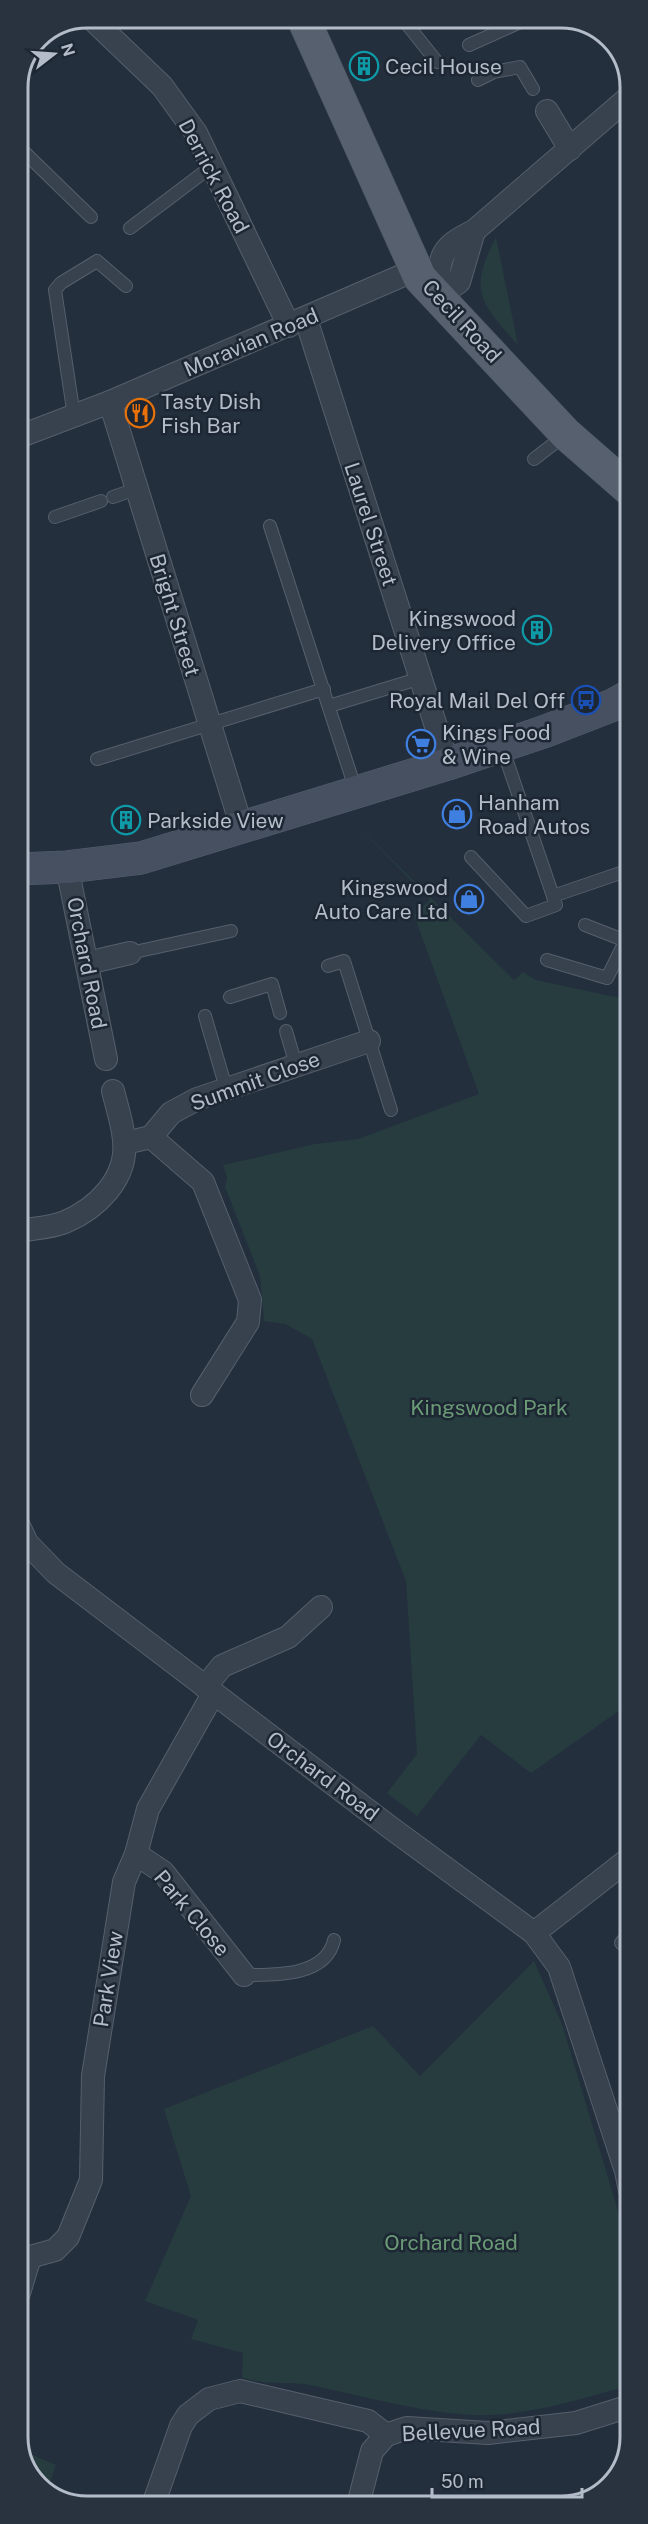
<svg xmlns="http://www.w3.org/2000/svg" width="648" height="2524" viewBox="0 0 648 2524" font-family="'Public Sans',sans-serif">
  <style>
    .green { fill: #263c3f }
    .lines { fill: none; stroke-linecap: round; stroke-linejoin: round }
    .service-casing { stroke: #565f6c; stroke-width: 14 }
    .minor-casing { stroke: #565f6c; stroke-width: 24 }
    .secondary-casing { stroke: #565f6c; stroke-width: 33 }
    .primary-casing { stroke: #414a57; stroke-width: 34 }
    .service { stroke: #38414e; stroke-width: 12 }
    .minor { stroke: #38414e; stroke-width: 22 }
    .secondary { stroke: #465061; stroke-width: 32 }
    .primary { stroke: #56606e; stroke-width: 33 }
    .labels { text-anchor: middle; dominant-baseline: central; stroke-width: 5; stroke-linejoin: round; paint-order: stroke }
    .poi-label { font-size: 21px; fill: #b4bcc9; stroke: #1d2633; text-anchor: start }
    .street-label { font-size: 21px; fill: #b4bcc9; stroke: #1d2633 }
    .park-label { font-size: 21px; fill: #6b9a76; stroke: #1d2633 }
    .rim { fill: none; stroke: #b4bcc9; stroke-width: 3 }
  </style>
  <rect width="100%" height="100%" fill="#242f3e"/>
  <!-- green -->
  <g class="green">
    <path d="M496,237L518,345C480,302 468,292 496,237Z"/>
    <polygon points="352,820 514,980 523,972 536,980 629,1000 630,1703 531,1773 481,1735 417,1816 387,1793 417,1754 406,1581 312,1339 285,1324 264,1321 260,1276 225,1187 227,1178 223,1165 315,1144 358,1139 479,1094 414,915 430,900"/>
    <path d="M534,1961L562,2024L630,2251V2379L621,2388C577,2400 519,2418 472,2415C418,2412 363,2396 310,2385C287,2381 263,2386 242,2377L243,2353L191,2339L198,2320L145,2301L191,2196L164,2109L373,2026L420,2076Z"/>
    <polygon points="19,2449 56,2465 47,2491 41,2488"/>
  </g>
  <g class="lines">
    <!-- service casing -->
    <g class="service-casing">
      <g id="service">
        <polyline points="402,18 437,62"/>
        <polyline points="469,45 527,19"/>
        <polyline points="478,80 494,72 520,67 533,89"/>
        <polyline points="18,146 91,217"/>
        <polyline points="130,228 212,166"/>
        <polyline points="74,416 55,290 61,283 97,261 126,286"/>
        <polyline points="534,459 565,435"/>
        <polyline points="113,497 136,489"/>
        <polyline points="55,517 101,501"/>
        <polyline points="270,526 356,791"/>
        <polyline points="329,706 421,678"/>
        <polyline points="502,747 553,896"/>
        <polyline points="97,759 324,689"/>
        <polyline points="471,857 526,916 556,905 553,896 629,870"/>
        <polyline points="585,925 626,941"/>
        <polyline points="130,953 231,931"/>
        <polyline points="547,960 607,978 629,934"/>
        <polyline points="328,966 344,961 391,1110"/>
        <polyline points="230,997 272,984 280,1013"/>
        <polyline points="205,1016 226,1088"/>
        <polyline points="286,1031 296,1065"/>
        <polyline points="621,1943 630,1932"/>
        <path d="M244,1975C274,1975 326,1977 334,1940"/>
      </g>
    </g>
    <!-- minor casing -->
    <g class="minor-casing">
      <g id="minor">
        <polyline points="91,18 162,86 196,133 289,326"/>
        <polyline points="547,111 570,149"/>
        <path d="M438,296C439,258 438,248 474,231L629,97"/>
        <polyline points="438,296 459,282 474,231"/>
        <polyline points="306,319 448,764"/>
        <polyline points="110,402 242,828"/>
        <polyline points="18,437 110,402 415,270"/>
        <polyline points="67,867 106,1059"/>
        <polyline points="87,963 130,953"/>
        <polyline points="151,1137 171,1113 197,1099 369,1041"/>
        <polyline points="125,1143 151,1137 203,1182 250,1300 248,1322 202,1395"/>
        <path d="M19,1231C33,1228 51,1228 65,1222C96,1209 128,1179 124,1141C123,1125 117,1107 113,1091"/>
        <polyline points="19,1526 27,1543 56,1573 391,1828 534,1933 559,1967 626,2171 630,2191"/>
        <polyline points="205,1687 222,1666 288,1637 321,1607"/>
        <polyline points="136,1854 163,1872 244,1975"/>
        <polyline points="534,1933 630,1858"/>
        <polyline points="30,2257 55,2250 68,2237 91,2180 93,2076 124,1882 136,1854 148,1809 213,1694"/>
        <polyline points="19,2293 30,2257"/>
        <polyline points="153,2505 181,2426 188,2415 209,2399 240,2391 368,2421 386,2435"/>
        <polyline points="358,2505 372,2451 386,2435 407,2428 488,2433 576,2423 630,2406"/>
      </g>
    </g>
    <!-- secondary casing -->
    <g class="secondary-casing">
      <polyline id="secondary" points="18,869 67,867 141,858 448,764 546,731 613,705 629,696"/>
    </g>
    <!-- primary casing -->
    <g class="primary-casing">
      <polyline id="primary" points="303,18 420,278 566,434 629,489"/>
    </g>
    <!-- service -->
    <use href="#service" class="service"/>
    <!-- minor -->
    <use href="#minor" class="minor"/>
    <!-- secondary -->
    <use href="#secondary" class="secondary"/>
    <!-- primary -->
    <use href="#primary" class="primary"/>
  </g>
  <!-- icons -->
  <defs>
    <g id="building-ring" transform="scale(1.5)"><circle r="9.5" fill="#1d2633" stroke="#0f9aa8" stroke-width="1.5"/><path d="M-4-6H4V6H1V3H-1V6H-4ZM-2.5-4.3h1.7v1.8h-1.7ZM.8-4.3h1.7v1.8H.8ZM-2.5-1h1.7V.8h-1.7ZM.8-1h1.7V.8H.8Z" fill="#0f9aa8"/></g>
    <g id="restaurant-ring" transform="scale(1.5)"><circle r="9.5" fill="#1d2633" stroke="#e8710a" stroke-width="1.5"/><path d="M-5-6h1v4h1v-4h1v4h1v-4h1v5L-1.5 .5V6h-2V.5L-5-1ZM5-6V6H3V1.5H1.5Q1.5-4 5-6Z" fill="#e8710a"/></g>
    <g id="bus-ring" transform="scale(1.5)"><circle r="9.5" fill="#1d2633" stroke="#1a4fb4" stroke-width="1.5"/><path d="M-5-6H5V4H4V6H2V4H-2V6H-4V4H-5ZM-3.5-4V0h7V-4ZM-3.5 1.2v1.5H-2V1.2ZM2 1.2v1.5H3.5V1.2Z" fill="#1a4fb4"/></g>
    <g id="supermarket-ring" transform="scale(1.5)"><circle r="9.5" fill="#1d2633" stroke="#3f7fe0" stroke-width="1.5"/><path d="M-6-5.5h2.5l.6 2H6L4.5 2H-2.5L-4.4-4H-6ZM-1.5 3.2a1.3 1.3 0 1 0 .1 0ZM3 3.2a1.3 1.3 0 1 0 .1 0Z" fill="#3f7fe0"/></g>
    <g id="shop-ring" transform="scale(1.5)"><circle r="9.5" fill="#1d2633" stroke="#3f7fe0" stroke-width="1.5"/><path d="M-5-2.5h2.3a2.7 3.5 0 0 1 5.4 0H5L5.5 6h-11ZM-1.5-2.5h3a1.5 2.3 0 0 0-3 0Z" fill="#3f7fe0"/></g>
  </defs>
  <g fill-rule="evenodd">
    <use href="#building-ring" x="364" y="66"/>
    <use href="#restaurant-ring" x="140" y="413"/>
    <use href="#building-ring" x="537" y="630"/>
    <use href="#bus-ring" x="586" y="700"/>
    <use href="#supermarket-ring" x="421" y="744"/>
    <use href="#shop-ring" x="457" y="814"/>
    <use href="#building-ring" x="126" y="820"/>
    <use href="#shop-ring" x="469" y="899"/>
  </g>
  <g class="labels">
    <!-- poi labels -->
    <g class="poi-label">
      <text x="385" y="66">Cecil House</text>
      <text x="161" y="401">Tasty Dish<tspan x="161" dy="24">Fish Bar</tspan></text>
      <text x="516" y="618" text-anchor="end">Kingswood<tspan x="516" dy="24">Delivery Office</tspan></text>
      <text x="565" y="700" text-anchor="end">Royal Mail Del Off</text>
      <text x="442" y="732">Kings Food<tspan x="442" dy="24">&amp; Wine</tspan></text>
      <text x="478" y="802">Hanham<tspan x="478" dy="24">Road Autos</tspan></text>
      <text x="147" y="820">Parkside View</text>
      <text x="448" y="887" text-anchor="end">Kingswood<tspan x="448" dy="24">Auto Care Ltd</tspan></text>
    </g>
    <!-- street labels -->
    <g class="street-label">
      <text transform="translate(214 176) rotate(62)">Derrick Road</text>
      <text transform="translate(462 321) rotate(47)">Cecil Road</text>
      <text transform="translate(251 342) rotate(-23)">Moravian Road</text>
      <text transform="translate(371 524) rotate(72)">Laurel Street</text>
      <text transform="translate(175 615) rotate(73)">Bright Street</text>
      <text transform="translate(87 963) rotate(79)">Orchard Road</text>
      <text transform="translate(255 1081) rotate(-20)">Summit Close</text>
      <text transform="translate(323 1776) rotate(37)">Orchard Road</text>
      <text transform="translate(192 1913) rotate(50)">Park Close</text>
      <text transform="translate(108 1979) rotate(-81)">Park View</text>
      <text transform="translate(471 2430) rotate(-3)">Bellevue Road</text>
    </g>
    <!-- park labels -->
    <g class="park-label">
      <text x="489" y="1407">Kingswood Park</text>
      <text x="451" y="2242">Orchard Road</text>
    </g>
  </g>
  <!-- crop -->
  <path d="M0 0H648V2524H0ZM87 28H561A59 59 0 0 1 620 87V2437A59 59 0 0 1 561 2496H87A59 59 0 0 1 28 2437V87A59 59 0 0 1 87 28Z" fill="#29323f" fill-rule="evenodd"/>
  <path class="rim" d="M87 28H561A59 59 0 0 1 620 87V2437A59 59 0 0 1 561 2496H87A59 59 0 0 1 28 2437V87A59 59 0 0 1 87 28Z"/>
  <!-- north arrow -->
  <g transform="translate(54 54) rotate(73)" stroke="#1d2633" stroke-width="4.5" paint-order="stroke">
  <path d="M0-4.5L10 22L0 15L-10 22Z" fill="#b4bcc9"/>
  <text y="-9" font-size="16" font-weight="bold" text-anchor="middle" fill="#b4bcc9">N</text>
  </g>
  <!-- scale -->
  <path d="M432 2488v9h150v-9" fill="none" stroke="#b4bcc9" stroke-width="3"/>
  <text x="441" y="2488" font-size="18" fill="#b4bcc9" stroke="#1d2633" stroke-width="4.5" paint-order="stroke">50 m</text>
</svg>
